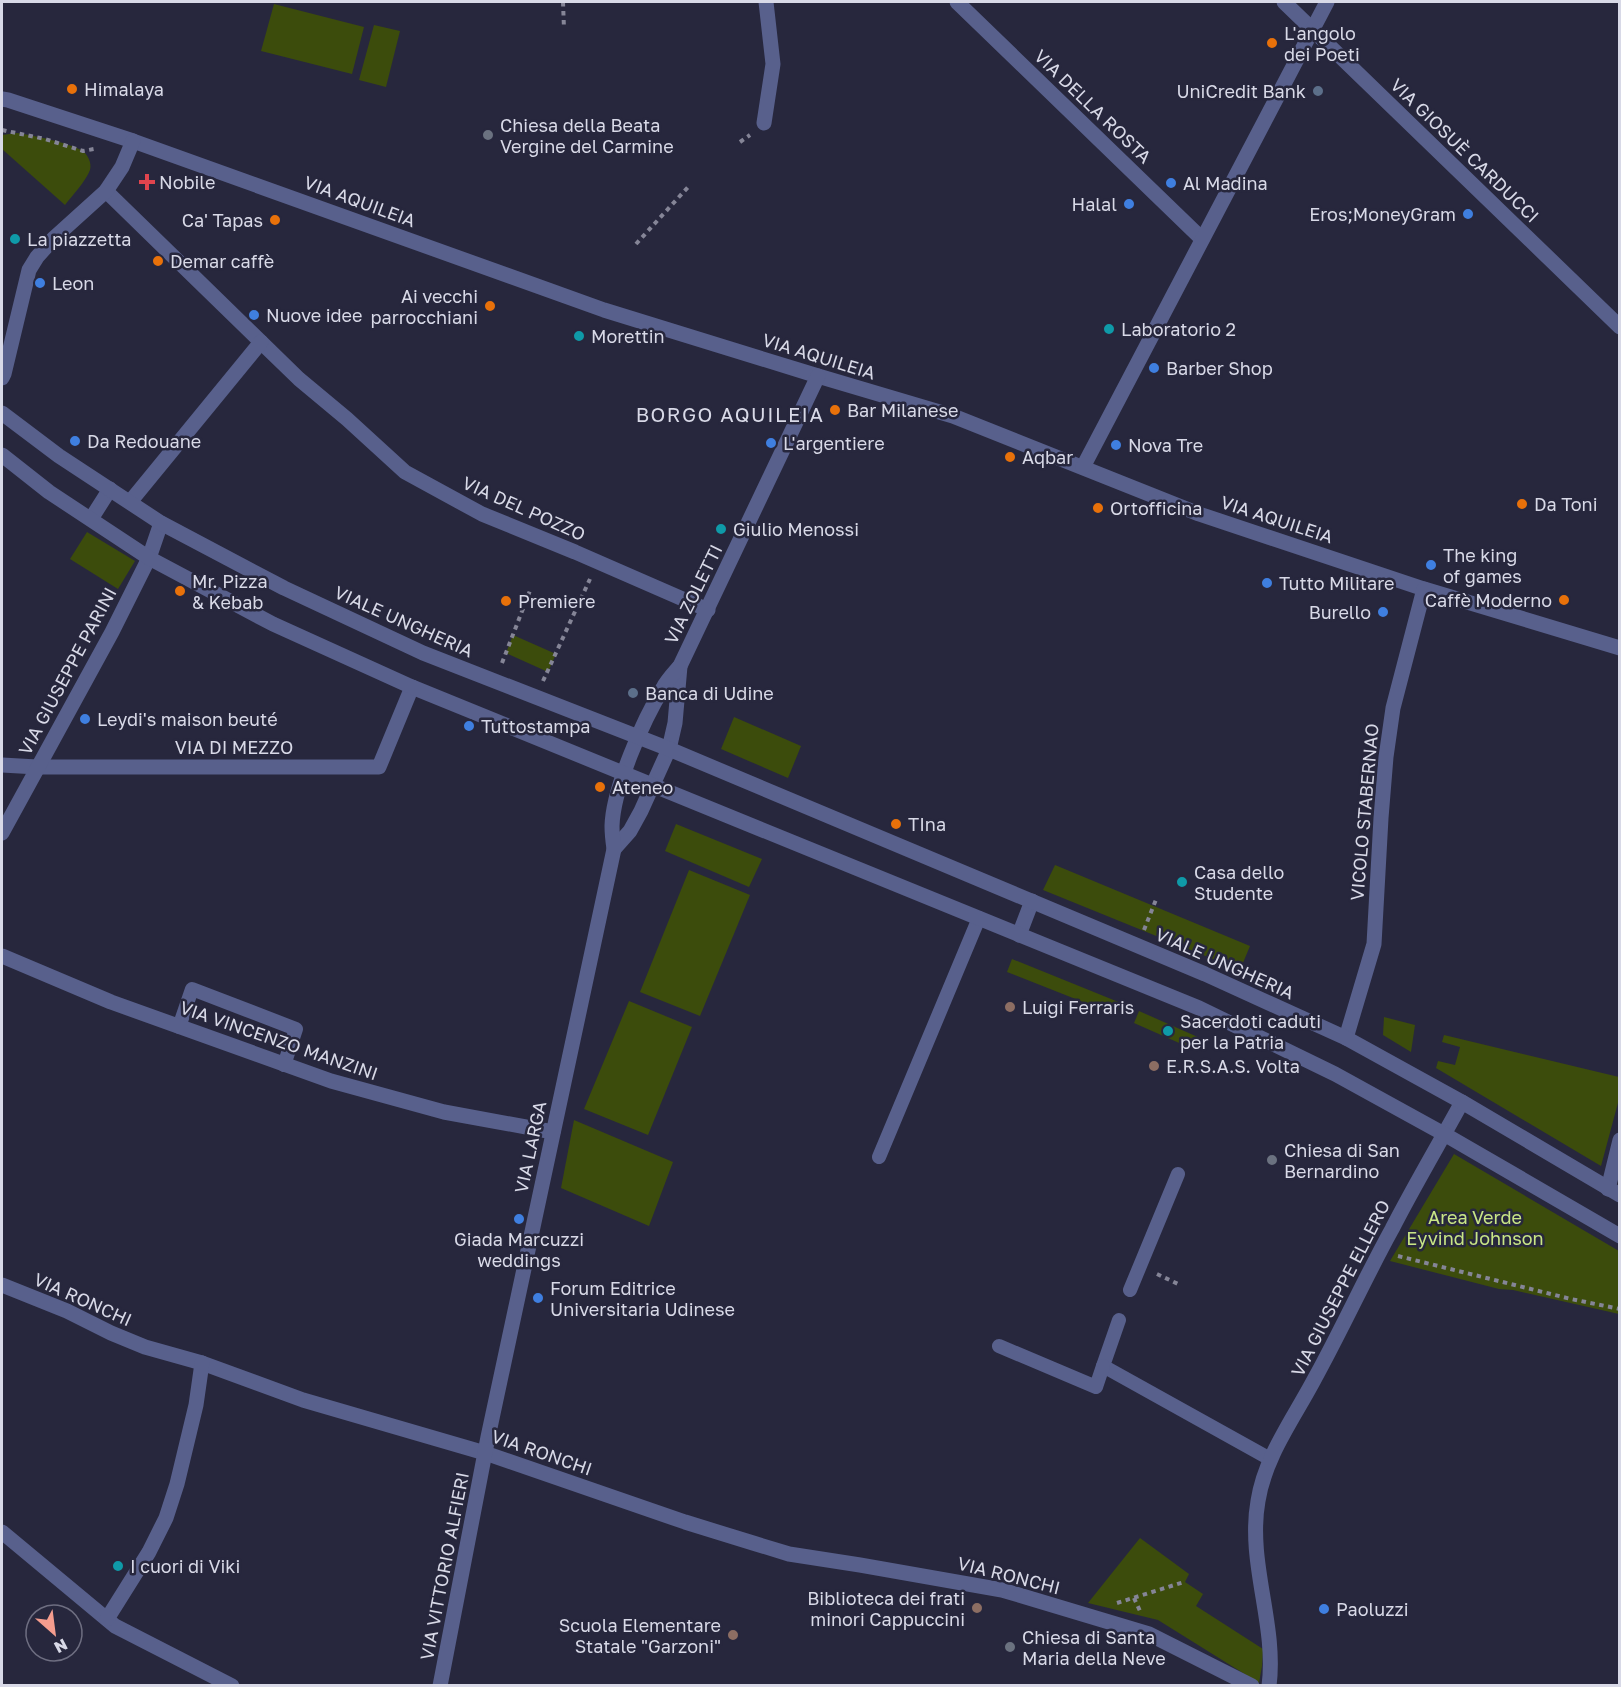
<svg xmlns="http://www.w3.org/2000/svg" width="1621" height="1687" viewBox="0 0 1621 1687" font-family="'Golos Text',sans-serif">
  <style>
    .green { fill: #3c4c0c }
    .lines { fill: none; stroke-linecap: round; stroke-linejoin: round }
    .path { stroke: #858597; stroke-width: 4; stroke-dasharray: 4.5 4.5; stroke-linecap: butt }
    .service { stroke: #58608c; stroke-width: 14 }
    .minor { stroke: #58608c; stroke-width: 15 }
    .tertiary { stroke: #58608c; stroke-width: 15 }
    .food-dot { fill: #e8710a; stroke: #27273d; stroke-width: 2 }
    .service-dot { fill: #5c6f8a; stroke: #27273d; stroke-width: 2 }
    .worship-dot { fill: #6b7280; stroke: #27273d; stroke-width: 2 }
    .health-dot { fill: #e0444e; stroke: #27273d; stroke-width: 2 }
    .shop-dot { fill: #3f7fe0; stroke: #27273d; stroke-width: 2 }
    .culture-dot { fill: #0f9aa8; stroke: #27273d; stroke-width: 2 }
    .education-dot { fill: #8d6e63; stroke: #27273d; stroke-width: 2 }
    .labels { text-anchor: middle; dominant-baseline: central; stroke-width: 5; stroke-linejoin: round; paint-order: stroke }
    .poi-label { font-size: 18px; fill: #d8d9e7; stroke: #27273d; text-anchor: start }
    .street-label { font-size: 18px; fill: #d8d9e7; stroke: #27273d }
    .park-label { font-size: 18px; fill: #c9e686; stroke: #27273d }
    .neighbourhood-label { font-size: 20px; letter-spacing: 1.5px; fill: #d8d9e7; stroke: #27273d }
  </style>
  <rect width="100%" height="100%" fill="#27273d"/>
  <!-- green -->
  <g class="green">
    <polygon points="274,4 364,27 352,74 261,51"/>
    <polygon points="374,25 400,31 386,87 359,80"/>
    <path d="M17,133C32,135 69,143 81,150C88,154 92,163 90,170C86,181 72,196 65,205L2,149V135Z"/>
    <polygon points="87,532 135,561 118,589 70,559"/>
    <polygon points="513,635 556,654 548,672 506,653"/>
    <polygon points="734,717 801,746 788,778 721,749"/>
    <polygon points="676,824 762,859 749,887 665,851"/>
    <polygon points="1055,865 1250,946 1240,970 1043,890"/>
    <polygon points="689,870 750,895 700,1016 640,992"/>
    <polygon points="1012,959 1121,1003 1116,1015 1007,972"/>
    <polygon points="629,1001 692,1027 648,1135 584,1109"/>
    <polygon points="1139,1011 1200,1038 1195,1050 1134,1023"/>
    <polygon points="1384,1017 1415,1025 1411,1052 1383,1035"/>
    <polygon points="1444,1035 1619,1077 1619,1099 1601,1166 1436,1068 1438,1061 1455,1065 1460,1047 1442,1042"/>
    <polygon points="574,1120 673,1162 649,1226 561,1188"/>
    <polygon points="1454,1154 1619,1251 1619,1314 1513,1290 1499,1289 1390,1261"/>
    <polygon points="1140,1538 1189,1574 1185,1582 1203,1594 1196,1606 1263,1649 1262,1666 1259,1683 1158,1620 1088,1603"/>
  </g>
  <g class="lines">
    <!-- path -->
    <g class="path">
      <polyline points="563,2 564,29"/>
      <polyline points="2,130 45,139 83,151 94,149"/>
      <polyline points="740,142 750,135"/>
      <polyline points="636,244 689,186"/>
      <polyline points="502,663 531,588"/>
      <polyline points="543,681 590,579"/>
      <polyline points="1144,930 1157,897"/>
      <polyline points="1398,1256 1571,1299 1620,1309"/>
      <polyline points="1157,1274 1178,1284"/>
      <polyline points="1134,1598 1140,1611"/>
      <polyline points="1117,1603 1184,1582"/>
    </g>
    <!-- service -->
    <g class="service">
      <polyline points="179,1027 192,989 296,1029 284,1065"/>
      <polyline points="879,1157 979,918"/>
      <polyline points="1130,1290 1178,1174"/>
      <polyline points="1119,1320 1103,1366 1270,1459"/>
      <polyline points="999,1346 1096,1387 1103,1366"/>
    </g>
    <!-- minor -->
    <g class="minor">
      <polyline points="957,2 1202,239"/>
      <polyline points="1284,2 1620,327"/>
      <polyline points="2,99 8,100 133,141 604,310 818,376 953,416 1199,514 1424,589 1620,648"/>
      <polyline points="764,123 773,64 766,2"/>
      <polyline points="106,191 299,379 347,419 405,472 482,514 575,552 708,610"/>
      <polyline points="2,378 4,374 29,270 37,257 54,238 106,191 122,167 133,141"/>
      <polyline points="1083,467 1327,2"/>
      <polyline points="130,502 261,342"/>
      <polyline points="91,519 110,489"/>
      <polyline points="2,765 37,767 379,767 412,687"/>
      <polyline points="2,833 112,632 149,558 161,523"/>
      <polyline points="614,849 630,831 641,811 669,749 675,723 680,666"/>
      <polyline points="1019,935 1032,901"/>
      <polyline points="2,956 111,1002 331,1081 444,1112 553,1132"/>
      <polyline points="1346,1038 1374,944 1381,818 1386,757 1393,708 1424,589"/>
      <polyline points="1608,1189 1620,1140"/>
      <polyline points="2,1285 67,1311 111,1333 145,1347 202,1363 303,1400 485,1453 685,1522 753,1543 789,1554 860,1565 1002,1590 1149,1634 1252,1686"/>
      <polyline points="2,1532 115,1626 232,1686"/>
      <polyline points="107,1619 149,1552 166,1518 177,1484 196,1405 202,1363"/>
      <path d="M440,1686L488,1437L614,849C613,842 612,834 612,826C613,789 643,720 663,688C667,680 674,673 680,666L818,376"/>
      <path d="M1269,1686C1277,1624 1247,1563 1258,1501C1265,1456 1294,1418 1315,1378C1342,1329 1365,1278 1392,1229C1414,1186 1439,1144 1462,1102"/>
    </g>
    <!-- tertiary -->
    <g class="tertiary">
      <polyline points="2,413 59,456 161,523 284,588 423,653 669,749 1205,974 1346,1038 1462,1102 1620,1195"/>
      <polyline points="2,455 49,492 149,558 273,624 412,687 1199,1008 1335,1074 1444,1134 1620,1236"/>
    </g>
  </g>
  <!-- markers -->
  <g class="food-dot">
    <circle cx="1272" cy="43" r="6"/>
    <circle cx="72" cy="89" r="6"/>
    <circle cx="275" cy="220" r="6"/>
    <circle cx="158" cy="261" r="6"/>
    <circle cx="490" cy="306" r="6"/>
    <circle cx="835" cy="410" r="6"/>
    <circle cx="1010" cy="457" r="6"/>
    <circle cx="1522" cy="504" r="6"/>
    <circle cx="1098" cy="508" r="6"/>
    <circle cx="180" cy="591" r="6"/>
    <circle cx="1564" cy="600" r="6"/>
    <circle cx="506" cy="601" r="6"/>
    <circle cx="600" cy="787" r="6"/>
    <circle cx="896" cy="824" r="6"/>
  </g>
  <g class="service-dot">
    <circle cx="1318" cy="91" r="6"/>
    <circle cx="633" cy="693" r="6"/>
  </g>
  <g class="worship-dot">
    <circle cx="488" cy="135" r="6"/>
    <circle cx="1272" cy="1160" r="6"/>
    <circle cx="1010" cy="1647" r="6"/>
  </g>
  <path class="health-dot" d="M144 173h6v6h6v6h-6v6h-6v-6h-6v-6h6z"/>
  <g class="shop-dot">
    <circle cx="1171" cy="183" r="6"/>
    <circle cx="1129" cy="204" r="6"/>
    <circle cx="1468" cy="214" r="6"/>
    <circle cx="40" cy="283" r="6"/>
    <circle cx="254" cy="315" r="6"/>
    <circle cx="1154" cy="368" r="6"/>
    <circle cx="75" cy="441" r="6"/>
    <circle cx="771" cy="443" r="6"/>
    <circle cx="1116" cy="445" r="6"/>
    <circle cx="1431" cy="565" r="6"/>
    <circle cx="1267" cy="583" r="6"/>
    <circle cx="1383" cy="612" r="6"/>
    <circle cx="85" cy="719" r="6"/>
    <circle cx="469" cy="726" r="6"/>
    <circle cx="519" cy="1219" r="6"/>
    <circle cx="538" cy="1298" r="6"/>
    <circle cx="1324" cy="1609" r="6"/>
  </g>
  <g class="culture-dot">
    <circle cx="15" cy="239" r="6"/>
    <circle cx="1109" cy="329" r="6"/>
    <circle cx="579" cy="336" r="6"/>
    <circle cx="721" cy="529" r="6"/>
    <circle cx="1182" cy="882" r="6"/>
    <circle cx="1168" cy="1031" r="6"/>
    <circle cx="118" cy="1566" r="6"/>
  </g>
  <g class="education-dot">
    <circle cx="1010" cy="1007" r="6"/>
    <circle cx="1154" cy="1066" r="6"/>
    <circle cx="977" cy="1608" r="6"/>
    <circle cx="733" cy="1635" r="6"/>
  </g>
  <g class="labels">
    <!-- poi labels -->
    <g class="poi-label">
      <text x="1284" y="33">L'angolo<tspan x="1284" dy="21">dei Poeti</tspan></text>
      <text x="84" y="89">Himalaya</text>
      <text x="1306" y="91" text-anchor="end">UniCredit Bank</text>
      <text x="500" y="125">Chiesa della Beata<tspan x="500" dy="21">Vergine del Carmine</tspan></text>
      <text x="159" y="182">Nobile</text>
      <text x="1183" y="183">Al Madina</text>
      <text x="1117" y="204" text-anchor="end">Halal</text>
      <text x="1456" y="214" text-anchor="end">Eros;MoneyGram</text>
      <text x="263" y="220" text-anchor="end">Ca' Tapas</text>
      <text x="27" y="239">La piazzetta</text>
      <text x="170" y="261">Demar caffè</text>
      <text x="52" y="283">Leon</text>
      <text x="478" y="296" text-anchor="end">Ai vecchi<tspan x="478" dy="21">parrocchiani</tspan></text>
      <text x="266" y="315">Nuove idee</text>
      <text x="1121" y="329">Laboratorio 2</text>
      <text x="591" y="336">Morettin</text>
      <text x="1166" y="368">Barber Shop</text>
      <text x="847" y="410">Bar Milanese</text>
      <text x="87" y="441">Da Redouane</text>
      <text x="783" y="443">L'argentiere</text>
      <text x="1128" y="445">Nova Tre</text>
      <text x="1022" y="457">Aqbar</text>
      <text x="1534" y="504">Da Toni</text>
      <text x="1110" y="508">Ortofficina</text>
      <text x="733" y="529">Giulio Menossi</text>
      <text x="1443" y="555">The king<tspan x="1443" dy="21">of games</tspan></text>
      <text x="192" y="581">Mr. Pizza<tspan x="192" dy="21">&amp; Kebab</tspan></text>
      <text x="1279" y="583">Tutto Militare</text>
      <text x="1552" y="600" text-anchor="end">Caffè Moderno</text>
      <text x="518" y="601">Premiere</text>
      <text x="1371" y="612" text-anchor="end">Burello</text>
      <text x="645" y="693">Banca di Udine</text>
      <text x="97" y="719">Leydi's maison beuté</text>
      <text x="481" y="726">Tuttostampa</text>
      <text x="612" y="787">Ateneo</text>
      <text x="908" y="824">TIna</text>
      <text x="1194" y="872">Casa dello<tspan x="1194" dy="21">Studente</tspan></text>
      <text x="1022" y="1007">Luigi Ferraris</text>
      <text x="1180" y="1021">Sacerdoti caduti<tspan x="1180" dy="21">per la Patria</tspan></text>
      <text x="1166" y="1066">E.R.S.A.S. Volta</text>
      <text x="1284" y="1150">Chiesa di San<tspan x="1284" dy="21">Bernardino</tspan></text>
      <text x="519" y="1239" text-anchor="middle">Giada Marcuzzi<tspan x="519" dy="21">weddings</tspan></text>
      <text x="550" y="1288">Forum Editrice<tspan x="550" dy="21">Universitaria Udinese</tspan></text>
      <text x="130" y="1566">I cuori di Viki</text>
      <text x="965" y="1598" text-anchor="end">Biblioteca dei frati<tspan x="965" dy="21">minori Cappuccini</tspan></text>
      <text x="1336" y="1609">Paoluzzi</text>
      <text x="721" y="1625" text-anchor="end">Scuola Elementare<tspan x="721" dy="21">Statale "Garzoni"</tspan></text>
      <text x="1022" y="1637">Chiesa di Santa<tspan x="1022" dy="21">Maria della Neve</tspan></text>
    </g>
    <!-- street labels -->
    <g class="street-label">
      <text transform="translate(1093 106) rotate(44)">VIA DELLA ROSTA</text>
      <text transform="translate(1465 150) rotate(44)">VIA GIOSUÈ CARDUCCI</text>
      <text transform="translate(360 201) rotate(20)">VIA AQUILEIA</text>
      <text transform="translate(819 356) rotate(17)">VIA AQUILEIA</text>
      <text transform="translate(524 508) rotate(24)">VIA DEL POZZO</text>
      <text transform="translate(1277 519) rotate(18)">VIA AQUILEIA</text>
      <text transform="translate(693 594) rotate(-64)">VIA ZOLETTI</text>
      <text transform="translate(404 621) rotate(24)">VIALE UNGHERIA</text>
      <text transform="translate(67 671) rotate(-62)">VIA GIUSEPPE PARINI</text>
      <text x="234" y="747">VIA DI MEZZO</text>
      <text transform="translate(1364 812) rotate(-85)">VICOLO STABERNAO</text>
      <text transform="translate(1225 963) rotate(24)">VIALE UNGHERIA</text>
      <text transform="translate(279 1040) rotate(19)">VIA VINCENZO MANZINI</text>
      <text transform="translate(530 1147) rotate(-78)">VIA LARGA</text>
      <text transform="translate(1340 1288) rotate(-63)">VIA GIUSEPPE ELLERO</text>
      <text transform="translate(83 1299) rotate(24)">VIA RONCHI</text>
      <text transform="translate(542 1452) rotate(19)">VIA RONCHI</text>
      <text transform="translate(444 1566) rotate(-79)">VIA VITTORIO ALFIERI</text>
      <text transform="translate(1009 1575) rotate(14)">VIA RONCHI</text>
    </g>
    <!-- park labels -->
    <g class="park-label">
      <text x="1475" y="1217">Area Verde<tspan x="1475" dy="21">Eyvind Johnson</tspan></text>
    </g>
    <!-- neighbourhood labels -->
    <g class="neighbourhood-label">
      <text x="730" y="414">BORGO AQUILEIA</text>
    </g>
  </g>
  <!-- border -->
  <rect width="1621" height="1687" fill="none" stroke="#d8d9e7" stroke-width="6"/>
  <!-- north arrow -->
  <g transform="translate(54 1633) rotate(152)"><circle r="28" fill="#27273d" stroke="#6e6e81" stroke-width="1.5"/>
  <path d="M0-4.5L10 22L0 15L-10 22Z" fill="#f59d8e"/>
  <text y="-9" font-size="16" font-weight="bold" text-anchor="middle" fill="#d8d9e7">N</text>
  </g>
</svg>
